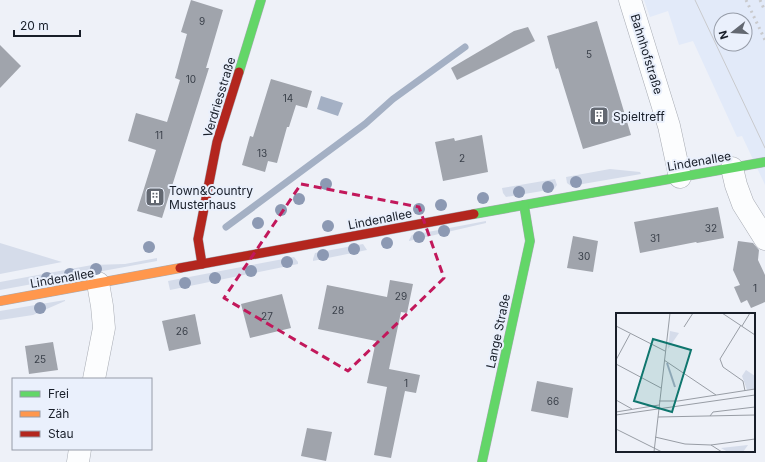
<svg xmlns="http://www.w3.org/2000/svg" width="765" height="462" viewBox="0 0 765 462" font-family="Inter,sans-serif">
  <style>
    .built { fill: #e2eaf9; fill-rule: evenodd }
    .green { fill: #d5dcea }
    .water { fill: #a4b0c4 }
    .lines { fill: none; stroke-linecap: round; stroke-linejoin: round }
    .stream { stroke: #a4b0c4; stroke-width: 7 }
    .building { fill: #a0a4ac }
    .street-casing { stroke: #a8acb4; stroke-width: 23 }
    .fast-casing { stroke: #a8acb4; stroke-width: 10 }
    .slow-casing { stroke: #a8acb4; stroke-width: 10 }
    .jam-casing { stroke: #a8acb4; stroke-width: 10 }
    .street { stroke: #fcfdfe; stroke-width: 22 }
    .fast { stroke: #63d668; stroke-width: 9 }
    .slow { stroke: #ff974d; stroke-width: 9 }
    .jam { stroke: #b3261e; stroke-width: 9 }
    .tram { stroke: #c9cacd; stroke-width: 1 }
    .rail { stroke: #c9cacd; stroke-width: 3; stroke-dasharray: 2 4; stroke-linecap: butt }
    .tree { fill: #8c99b3 }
    .marked { fill: none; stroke: #c2185b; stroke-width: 3; stroke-dasharray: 8 5; stroke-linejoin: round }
    .labels { text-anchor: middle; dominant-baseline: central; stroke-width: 4; stroke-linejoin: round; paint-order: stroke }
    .number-label { font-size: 10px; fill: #3a404a }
    .street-label { font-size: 12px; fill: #181e29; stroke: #eaf0fc }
    .poi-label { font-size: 12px; fill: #181e29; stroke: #eaf0fc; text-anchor: start }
    .inset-river { fill: none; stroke: #a4b0c4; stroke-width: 2 }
    .inset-road { fill: none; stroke: #989da5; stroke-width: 1 }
    .view { fill: #0f766e; fill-opacity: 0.15; stroke: #0f766e; stroke-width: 2 }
    .inset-edge { fill: none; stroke: #181e29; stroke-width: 2 }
  </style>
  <rect width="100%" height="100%" fill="#eef1f8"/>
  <!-- built -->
  <path class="built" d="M644,0H765V185L742,136L737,137L693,41L679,45L668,11L650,17ZM721,20H745V44H721Z"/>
  <!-- green -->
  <g class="green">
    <polygon points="610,169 640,172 641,174 571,186 567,183 566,177"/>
    <polygon points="555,179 557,185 554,189 506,197 503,193 502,188"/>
    <polygon points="486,221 486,223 409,241 409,240 412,235"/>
    <polygon points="0,243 62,262 0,274"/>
    <polygon points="363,244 367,250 313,261 313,259 315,253"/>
    <polygon points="294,257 298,262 298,264 170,290 168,281"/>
    <polygon points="157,258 157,261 0,290 0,282 92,265 125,264"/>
    <polygon points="65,300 65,301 33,315 0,320 0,311"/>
  </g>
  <!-- water -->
  <polygon class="water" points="321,96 343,103 338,116 317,109"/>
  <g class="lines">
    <!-- stream -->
    <polyline class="stream" points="226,227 365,124 393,99 465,47"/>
  </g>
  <!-- building -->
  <g class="building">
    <polygon points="191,0 223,10 206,68 209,68 162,218 137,211 156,150 128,141 136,113 167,122 180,80 175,78 187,34 181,32"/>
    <polygon points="597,21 631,135 583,149 558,68 556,69 547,36"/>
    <polygon points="528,27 535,41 457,80 451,68 514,31"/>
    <polygon points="0,45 21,66 0,88"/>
    <polygon points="271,79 312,91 307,108 296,105 289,127 287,127 277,163 268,161 265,172 242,165 250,136 253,137"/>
    <polygon points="482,135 488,172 443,181 435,142 454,138 455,141"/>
    <polygon points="718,207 724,238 697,243 696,242 640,253 634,222"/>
    <polygon points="573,236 598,241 593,272 567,268"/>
    <polygon points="738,241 753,243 759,250 758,260 765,275 765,302 751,308 747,300 741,303 734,287 740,285 733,270"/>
    <polygon points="390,280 413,284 407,313 401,312 389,369 420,375 416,393 405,391 391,458 374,455 387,387 367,383 376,341 318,329 327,285 387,297"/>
    <polygon points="282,294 291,328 250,338 241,304"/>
    <polygon points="195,314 201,344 169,351 162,321"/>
    <polygon points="53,342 58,370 29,374 25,346"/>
    <polygon points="537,381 573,388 568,418 531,411"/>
    <polygon points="307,428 332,432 326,461 301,456"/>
  </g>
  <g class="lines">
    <!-- street casing -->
    <g class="street-casing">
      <g id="street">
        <polyline points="630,0 669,126 680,177"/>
        <polyline points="732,168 736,185 743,204 765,239"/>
        <polyline points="94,379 104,328 102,306 98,283"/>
        <polyline points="78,462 80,449"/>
      </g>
    </g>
    <!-- fast casing -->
    <g class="fast-casing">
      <g id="fast">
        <polyline points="239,72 261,0"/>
        <polyline points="474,214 765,162"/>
        <polyline points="482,462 530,241 524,205"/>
      </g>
    </g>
    <!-- slow casing -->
    <g class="slow-casing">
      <polyline id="slow" points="0,301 180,268"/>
    </g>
    <!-- jam casing -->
    <g class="jam-casing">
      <g id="jam">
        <polyline points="202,264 198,239 217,142 239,72"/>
        <polyline points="180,268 474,214"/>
      </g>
    </g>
    <!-- street -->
    <use href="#street" class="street"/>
    <!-- fast -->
    <use href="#fast" class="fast"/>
    <!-- slow -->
    <use href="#slow" class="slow"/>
    <!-- jam -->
    <use href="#jam" class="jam"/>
    <!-- tram -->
    <polyline class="tram" points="695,0 765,148"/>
    <!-- rail -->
    <g class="rail">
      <polyline points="746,0 765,40"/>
      <polyline points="760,0 765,11"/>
    </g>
  </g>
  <!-- trees -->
  <g class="tree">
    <circle cx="576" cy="182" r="6"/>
    <circle cx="326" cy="184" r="6"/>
    <circle cx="548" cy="187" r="6"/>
    <circle cx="519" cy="192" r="6"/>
    <circle cx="483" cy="198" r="6"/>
    <circle cx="299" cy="199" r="6"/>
    <circle cx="441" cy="205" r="6"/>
    <circle cx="419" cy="209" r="6"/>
    <circle cx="281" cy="210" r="6"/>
    <circle cx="258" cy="223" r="6"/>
    <circle cx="328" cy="226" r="6"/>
    <circle cx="444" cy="231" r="6"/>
    <circle cx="419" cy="237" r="6"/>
    <circle cx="387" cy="243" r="6"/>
    <circle cx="149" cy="247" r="6"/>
    <circle cx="354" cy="249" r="6"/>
    <circle cx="323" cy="255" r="6"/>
    <circle cx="287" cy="262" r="6"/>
    <circle cx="96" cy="269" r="6"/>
    <circle cx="251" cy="271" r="6"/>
    <circle cx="70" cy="274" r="6"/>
    <circle cx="47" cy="278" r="6"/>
    <circle cx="215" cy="278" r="6"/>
    <circle cx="185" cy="283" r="6"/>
    <circle cx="40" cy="308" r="6"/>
  </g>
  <!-- marked area -->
  <path class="marked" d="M301,184L419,207L444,278L348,371L224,298Z"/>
  <!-- icons -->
  <defs>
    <g id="building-square" transform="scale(1)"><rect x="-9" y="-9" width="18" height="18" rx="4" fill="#636871" stroke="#eaf0fc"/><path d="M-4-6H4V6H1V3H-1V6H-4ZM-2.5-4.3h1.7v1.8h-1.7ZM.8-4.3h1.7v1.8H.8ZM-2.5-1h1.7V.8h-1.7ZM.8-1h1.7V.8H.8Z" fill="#fff"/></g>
  </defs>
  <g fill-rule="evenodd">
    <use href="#building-square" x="599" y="116"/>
    <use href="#building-square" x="155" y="197"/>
  </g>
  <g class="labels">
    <!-- number labels -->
    <g class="number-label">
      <text x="202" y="21">9</text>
      <text x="589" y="54">5</text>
      <text x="191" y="79">10</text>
      <text x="288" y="98">14</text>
      <text x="159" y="135">11</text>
      <text x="262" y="153">13</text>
      <text x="462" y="158">2</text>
      <text x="711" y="228">32</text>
      <text x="655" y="238">31</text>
      <text x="584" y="256">30</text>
      <text x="755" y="288">1</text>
      <text x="401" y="296">29</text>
      <text x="338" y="310">28</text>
      <text x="267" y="316">27</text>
      <text x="182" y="331">26</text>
      <text x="40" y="359">25</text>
      <text x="406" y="383">1</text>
      <text x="553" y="401">66</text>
    </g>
    <!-- street labels -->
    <g class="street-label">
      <text transform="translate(647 54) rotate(73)">Bahnhofstraße</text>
      <text transform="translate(219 97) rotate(-73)">Verdriesstraße</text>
      <text transform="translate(699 161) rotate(-10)">Lindenallee</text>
      <text transform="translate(380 219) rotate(-11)">Lindenallee</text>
      <text transform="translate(62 278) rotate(-10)">Lindenallee</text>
      <text transform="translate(498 331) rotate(-78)">Lange Straße</text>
    </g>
    <!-- poi labels -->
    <g class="poi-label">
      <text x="613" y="116">Spieltreff</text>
      <text x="169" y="190">Town&amp;Country<tspan x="169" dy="14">Musterhaus</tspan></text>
    </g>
  </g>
  <!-- overview -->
  <g transform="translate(616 313)">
    <rect width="139" height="139" fill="#eef1f8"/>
    <path d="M54,18L63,20L52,36ZM130,57L139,63V76L131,77L126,63ZM132,132L127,139H112L105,135Z" fill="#d5dcea"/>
    <path class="inset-river" d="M51,50L59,74"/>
    <path class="inset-road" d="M106,0L139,22M125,12L104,46L107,54L127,68L129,78M0,13L49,38M126,13L134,0M68,14L77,0M0,47L14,21M48,47L100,82M0,51L45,75M0,87L16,96M43,88H62L139,76M0,99L43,92M0,102L139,82M94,103L97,99L139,94M42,104L139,102M0,116L46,139M39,124L69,131L95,132L139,126M95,132L106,139M38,139L54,0"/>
    <path class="view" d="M37,26L75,37L56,99L18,88Z"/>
    <rect width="139" height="139" class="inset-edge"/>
  </g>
  <!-- legend -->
  <rect x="12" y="378" width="140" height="72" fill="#eaf0fc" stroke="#969ca8"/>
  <rect x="20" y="391" width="20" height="6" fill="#63d668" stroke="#969ca8"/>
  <text x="48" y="398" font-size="12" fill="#181e29">Frei</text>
  <rect x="20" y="411" width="20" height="6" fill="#ff974d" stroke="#969ca8"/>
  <text x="48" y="418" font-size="12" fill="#181e29">Zäh</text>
  <rect x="20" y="431" width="20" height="6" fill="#b3261e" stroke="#969ca8"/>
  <text x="48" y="438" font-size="12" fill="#181e29">Stau</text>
  <!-- north arrow -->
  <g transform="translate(733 32) rotate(253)"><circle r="19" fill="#eaf0fc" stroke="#969ca8"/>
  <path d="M0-3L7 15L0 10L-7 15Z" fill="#636871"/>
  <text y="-6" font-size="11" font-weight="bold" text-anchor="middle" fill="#181e29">N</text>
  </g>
  <!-- scale -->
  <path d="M14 30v6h66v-6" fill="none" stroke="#181e29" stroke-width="2"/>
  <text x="20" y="30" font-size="12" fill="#181e29" stroke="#eaf0fc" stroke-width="3" paint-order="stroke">20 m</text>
</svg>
